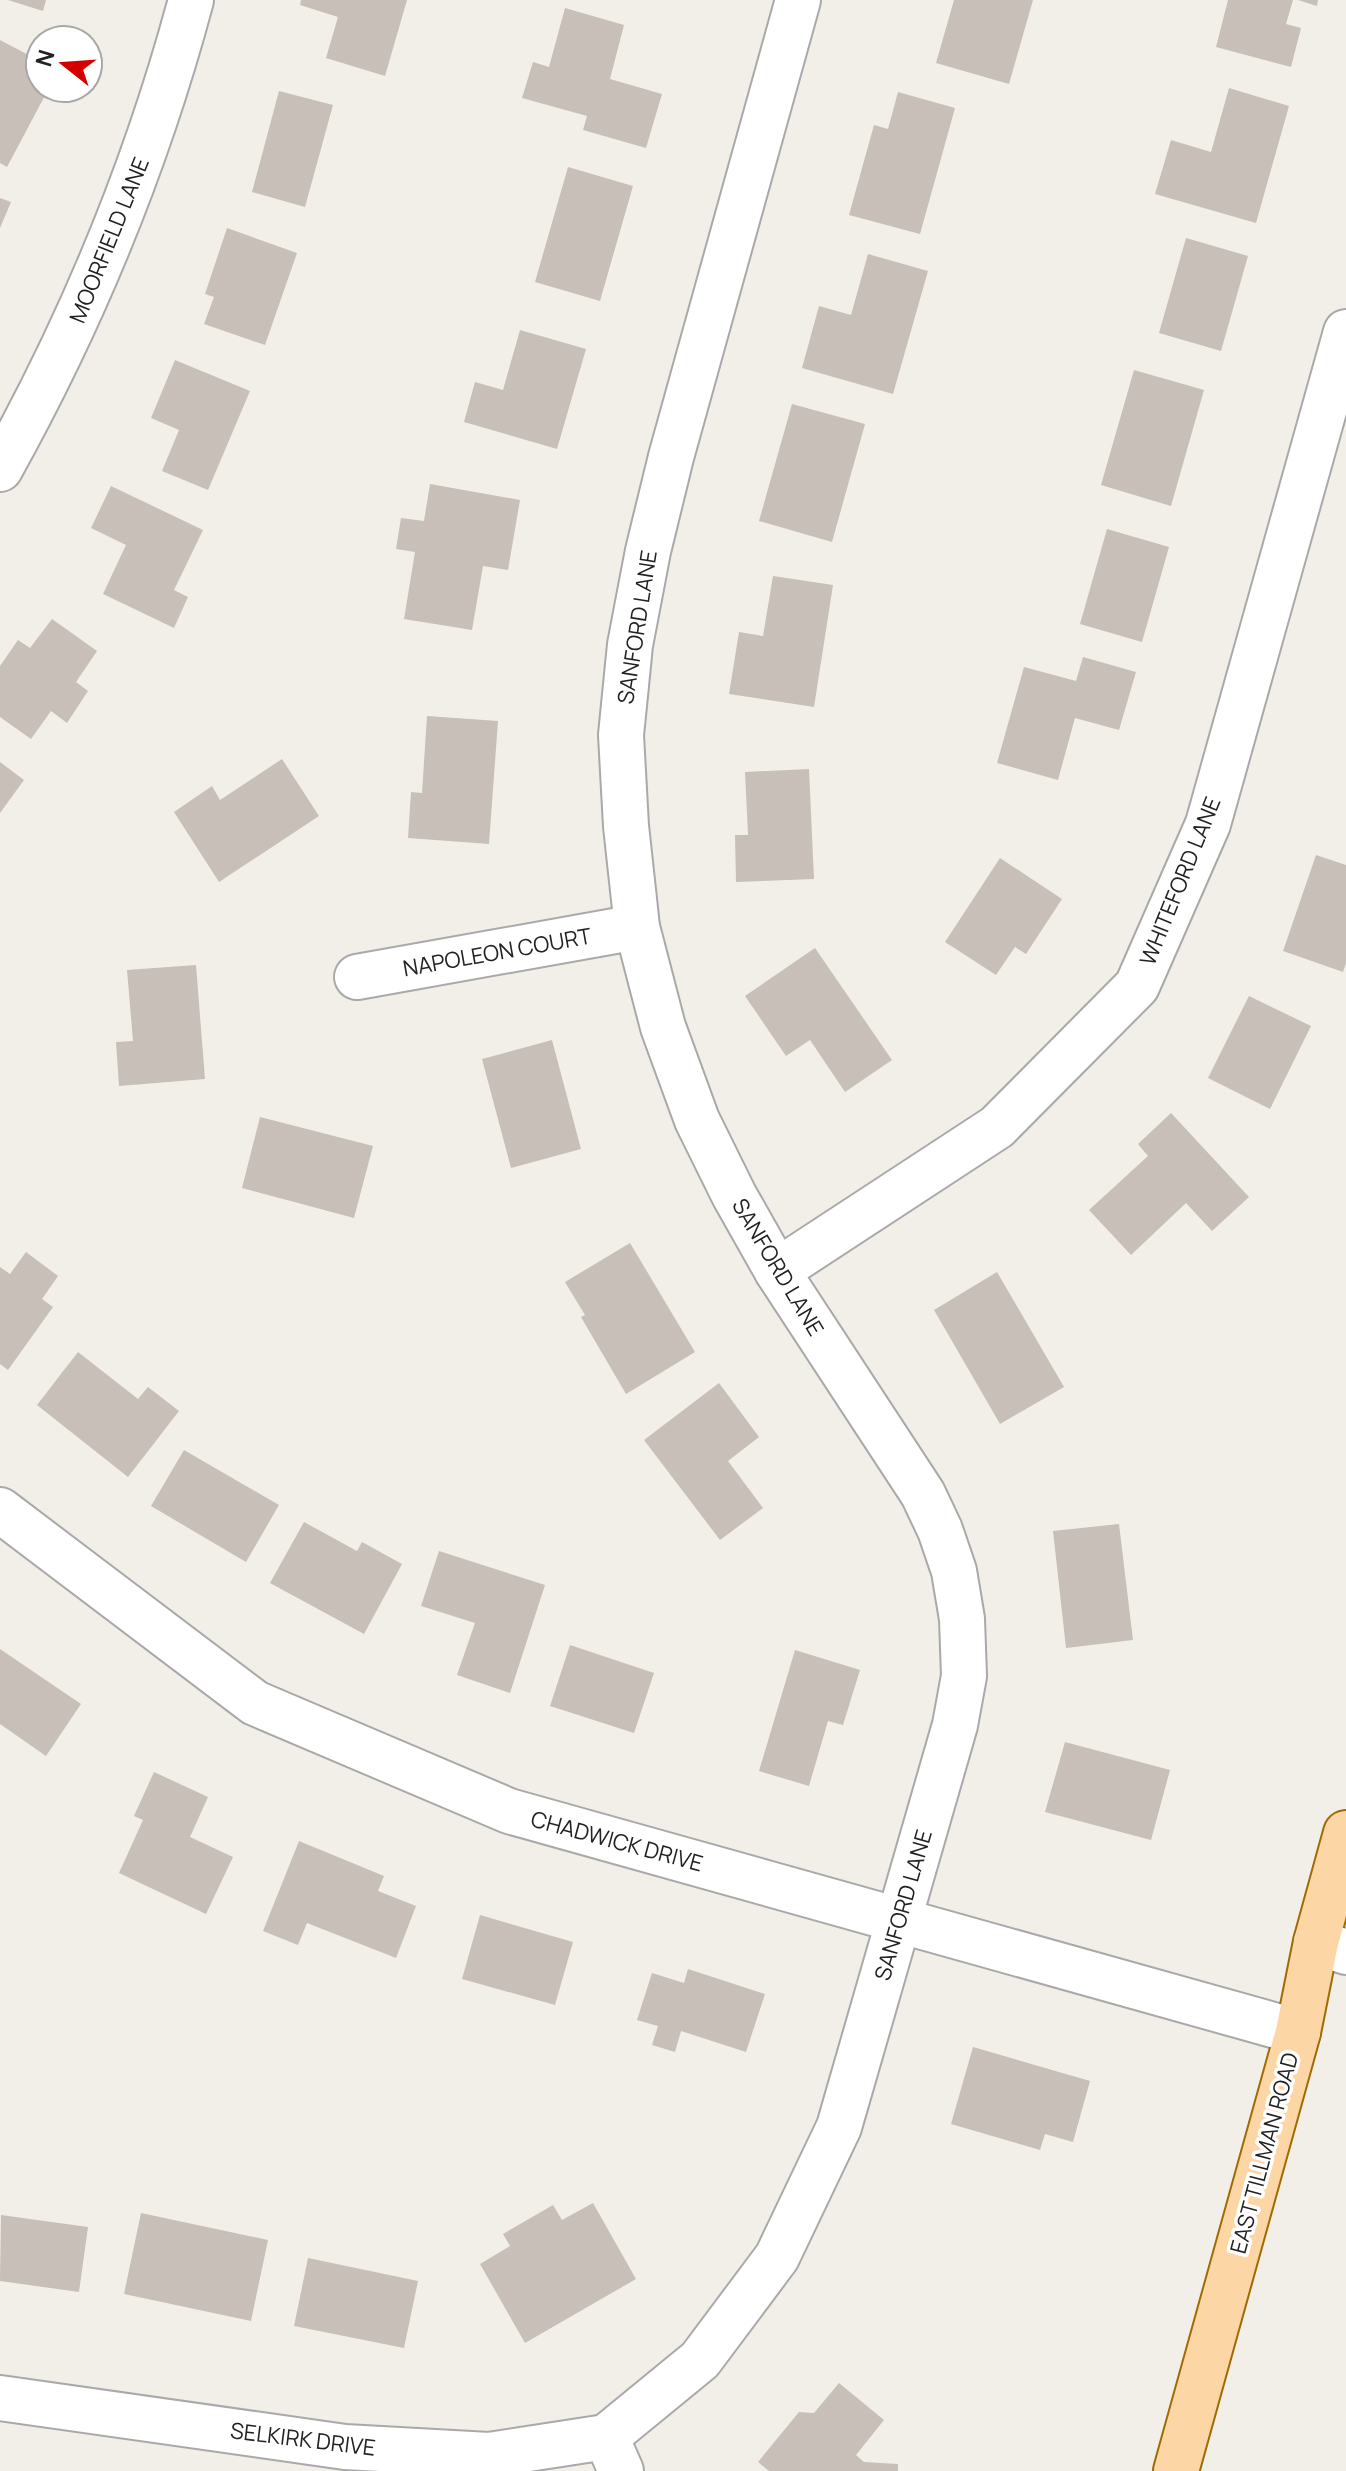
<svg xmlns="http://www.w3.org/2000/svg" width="1346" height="2471" viewBox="0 0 1346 2471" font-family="Manrope,sans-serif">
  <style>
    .building { fill: #c7bfb8 }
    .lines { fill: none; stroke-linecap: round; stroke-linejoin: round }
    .minor-casing { stroke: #a9a9a9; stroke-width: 48 }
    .major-casing { stroke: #a06b00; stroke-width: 48 }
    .minor { stroke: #fff; stroke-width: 44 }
    .major { stroke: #fcd6a4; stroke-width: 44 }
    .labels { text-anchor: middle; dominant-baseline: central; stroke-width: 7; stroke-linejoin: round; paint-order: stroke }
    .street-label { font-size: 22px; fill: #222; stroke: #fff }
  </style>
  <rect width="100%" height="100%" fill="#f2efe9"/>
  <!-- building -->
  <g class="building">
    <polygon points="8,0 46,0 43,11"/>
    <polygon points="301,0 407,0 385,76 326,58 338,17 300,5"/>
    <polygon points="954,0 1033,0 1009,84 936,63"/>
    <polygon points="1228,0 1293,0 1286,24 1301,28 1291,67 1216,47"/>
    <polygon points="1298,0 1318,0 1317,6"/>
    <polygon points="565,8 624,25 610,79 662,94 646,148 583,130 587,116 522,98 533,62 549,67"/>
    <polygon points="0,40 40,61 40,88 49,88 7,167 0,163"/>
    <polygon points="1229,88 1289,106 1256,223 1155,194 1171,140 1211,152"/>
    <polygon points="279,91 333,105 305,207 252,192"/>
    <polygon points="898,92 955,108 920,234 849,215 874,125 888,129"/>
    <polygon points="568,167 633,186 600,301 535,282"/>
    <polygon points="0,198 11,202 0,228"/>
    <polygon points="227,228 297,253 265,345 204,324 214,297 205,294"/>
    <polygon points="1186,238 1248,256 1221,351 1159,333"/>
    <polygon points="868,254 928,271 893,394 802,368 819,306 851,315"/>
    <polygon points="520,330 586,349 557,449 464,422 475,382 503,390"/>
    <polygon points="175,360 250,391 208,490 162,471 179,430 151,418"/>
    <polygon points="1134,370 1204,390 1171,506 1101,485"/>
    <polygon points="792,404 865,424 832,542 759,521"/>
    <polygon points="430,484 520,500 508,570 483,566 472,630 404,619 415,552 396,549 401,518 424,521"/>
    <polygon points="111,486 203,530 174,590 188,597 174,628 103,594 126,545 91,528"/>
    <polygon points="1107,529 1169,547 1142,642 1080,624"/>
    <polygon points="773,576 833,585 814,707 729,694 739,632 763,636"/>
    <polygon points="52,619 97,651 76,682 88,691 67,723 51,711 31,739 0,717 0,666 18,640 30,648"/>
    <polygon points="1083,657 1136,672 1119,730 1075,718 1058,780 997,763 1024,667 1076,681"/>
    <polygon points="427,716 498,721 489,844 408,838 411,792 422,793"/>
    <polygon points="282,759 319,816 219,882 174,812 212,786 220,800"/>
    <polygon points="0,762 24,780 0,813"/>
    <polygon points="809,769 814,879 736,882 735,835 748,835 745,772"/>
    <polygon points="1316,855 1346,865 1346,963 1343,972 1283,951"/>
    <polygon points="1000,858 1062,899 1026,954 1015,947 996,975 945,942"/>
    <polygon points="815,948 892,1060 845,1092 810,1040 786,1056 745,996"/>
    <polygon points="196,965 205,1079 119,1086 116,1042 133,1041 127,970"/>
    <polygon points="1249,996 1311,1026 1270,1109 1208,1078"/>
    <polygon points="552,1040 581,1149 511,1168 482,1059"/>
    <polygon points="1171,1113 1249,1197 1212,1231 1186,1203 1131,1255 1089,1210 1148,1156 1138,1144"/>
    <polygon points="260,1117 373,1146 354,1218 242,1188"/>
    <polygon points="630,1243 695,1352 626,1394 581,1317 585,1315 565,1282"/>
    <polygon points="26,1252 58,1276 42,1299 53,1307 8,1370 0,1364 0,1267 10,1274"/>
    <polygon points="997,1272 1064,1387 1000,1424 934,1310"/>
    <polygon points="78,1352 138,1399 148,1387 179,1411 128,1477 37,1405"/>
    <polygon points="719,1383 759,1437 728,1461 763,1508 720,1540 644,1440"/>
    <polygon points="184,1450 279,1505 246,1562 151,1506"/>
    <polygon points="304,1522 357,1551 362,1542 402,1564 364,1634 270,1583"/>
    <polygon points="1119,1524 1133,1640 1066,1648 1053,1531"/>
    <polygon points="439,1551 545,1585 510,1693 457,1675 475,1623 421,1606"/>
    <polygon points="570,1645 654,1673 634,1733 550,1706"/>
    <polygon points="0,1649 81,1704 46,1756 0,1724"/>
    <polygon points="795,1650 860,1670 843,1725 828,1721 809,1786 759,1771"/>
    <polygon points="1065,1742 1170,1770 1151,1840 1045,1812"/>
    <polygon points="154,1772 208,1797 190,1837 233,1857 206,1914 119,1873 143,1820 134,1816"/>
    <polygon points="299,1841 384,1876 378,1891 416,1906 396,1958 307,1923 298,1945 263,1931"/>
    <polygon points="480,1915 573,1942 555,2005 462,1979"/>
    <polygon points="688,1969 765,1994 746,2052 681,2031 675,2052 652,2045 658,2026 637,2020 652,1973 684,1983"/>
    <polygon points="973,2047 1090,2081 1073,2142 1045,2134 1040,2150 951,2124"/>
    <polygon points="593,2203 636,2279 525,2343 480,2264 510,2246 503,2234 553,2205 562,2220"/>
    <polygon points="141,2213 268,2240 251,2321 124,2294"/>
    <polygon points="1,2215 88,2227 79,2292 0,2281"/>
    <polygon points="308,2258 418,2281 404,2348 294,2326"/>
    <polygon points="839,2383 884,2420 856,2455 864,2462 898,2464 898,2471 769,2471 758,2462 799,2412 814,2413"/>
  </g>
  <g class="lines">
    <!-- minor casing -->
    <g class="minor-casing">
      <g id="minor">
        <path d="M0,469C83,320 147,164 191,0"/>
        <polyline points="357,977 637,927"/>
        <polyline points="777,1271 997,1127 1137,986 1208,824 1346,332"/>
        <polyline points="0,1510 255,1703 509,1811 1298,2032"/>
        <polyline points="1316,1942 1346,1952"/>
        <polyline points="0,2398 345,2447 489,2455 606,2437"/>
        <polyline points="606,2437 700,2360 777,2257 839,2127 955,1725 964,1676 962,1619 954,1571 940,1530 923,1494 777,1271 734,1195 697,1120 663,1027 637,927 626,826 621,735 630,645 648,551 671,457 798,0"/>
        <polyline points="606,2437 621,2471"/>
      </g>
    </g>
    <!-- major casing -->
    <g class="major-casing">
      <polyline id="major" points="1176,2471 1298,2032 1316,1942 1346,1833"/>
    </g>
    <!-- minor -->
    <use href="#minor" class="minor"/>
    <!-- major -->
    <use href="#major" class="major"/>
  </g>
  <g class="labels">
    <!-- street labels -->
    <g class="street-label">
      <text transform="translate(109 240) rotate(-68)">MOORFIELD LANE</text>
      <text transform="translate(637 627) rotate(-81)">SANFORD LANE</text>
      <text transform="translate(1180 881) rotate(-68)">WHITEFORD LANE</text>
      <text transform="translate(497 952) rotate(-10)">NAPOLEON COURT</text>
      <text transform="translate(778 1267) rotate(59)">SANFORD LANE</text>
      <text transform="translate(617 1841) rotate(15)">CHADWICK DRIVE</text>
      <text transform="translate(903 1905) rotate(-74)">SANFORD LANE</text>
      <text transform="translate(1264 2153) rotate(-75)">EAST TILLMAN ROAD</text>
      <text transform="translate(303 2439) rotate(7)">SELKIRK DRIVE</text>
    </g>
  </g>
  <!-- north arrow -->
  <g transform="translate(64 64) rotate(287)"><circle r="38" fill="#ffffff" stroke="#a7a7a7" stroke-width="2"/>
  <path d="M0-6L14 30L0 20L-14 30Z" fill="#d40000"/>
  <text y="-12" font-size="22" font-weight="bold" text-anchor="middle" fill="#222222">N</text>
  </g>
</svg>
